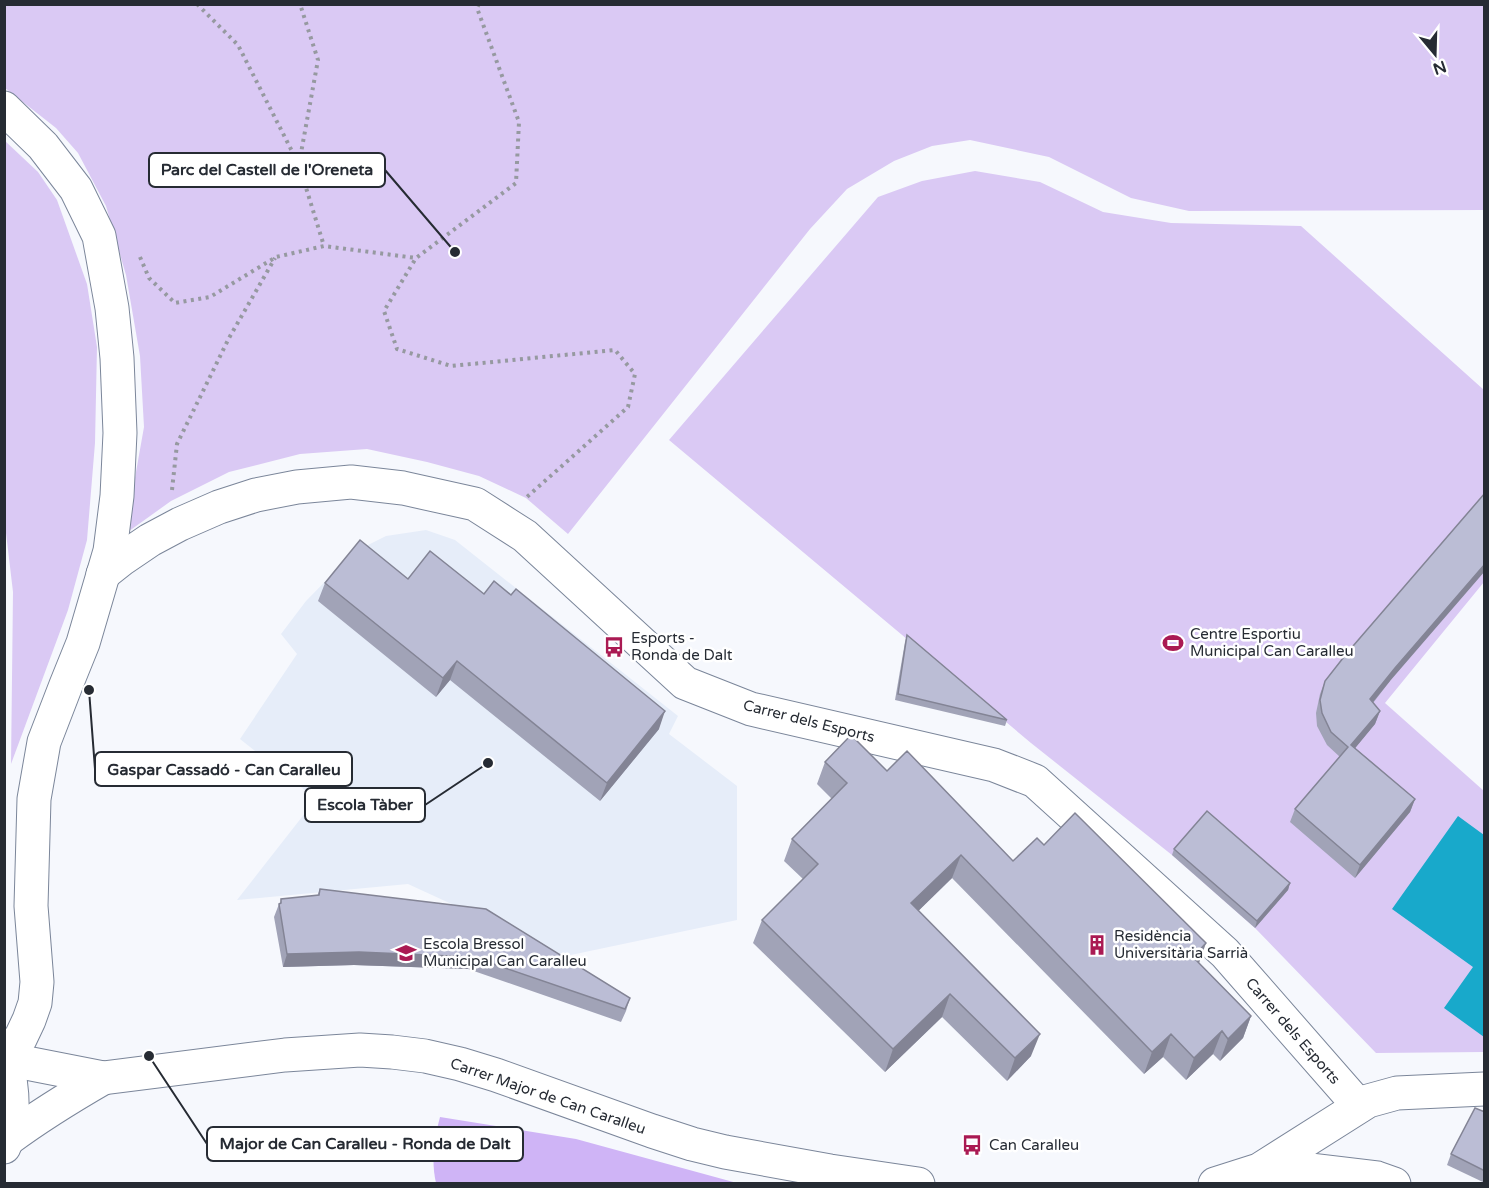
<svg xmlns="http://www.w3.org/2000/svg" width="1489" height="1188" viewBox="0 0 1489 1188" font-family="'Varela Round',sans-serif">
  <style>
    .built { fill: #e6edf9 }
    .green { fill: #dac9f4 }
    .forest { fill: #cfb4f6 }
    .water { fill: #18a9cb }
    .lines { fill: none; stroke-linecap: round; stroke-linejoin: round }
    .minor-casing { stroke: #7b869a; stroke-width: 35 }
    .path { stroke: #9699a0; stroke-width: 4; stroke-dasharray: 3 4.5; stroke-linecap: butt }
    .minor { stroke: #fff; stroke-width: 33 }
    .wall { fill: #a1a3b7 }
    .shaded-wall { fill: #838495 }
    .building { fill: #bbbdd5; stroke: #838495; stroke-width: 1.5 }
    .labels { text-anchor: middle; dominant-baseline: central; stroke-width: 5; stroke-linejoin: round; paint-order: stroke }
    .poi-label { font-size: 15px; fill: #262b33; stroke: #fff; text-anchor: start }
    .street-label { font-size: 15px; fill: #262b33; stroke: #fff }
    .leader { fill: none; stroke: #262b33; stroke-width: 2 }
    .callout-dot { fill: #262b33; stroke: #fff; stroke-width: 2 }
    .callout { fill: #fff; stroke: #262b33; stroke-width: 2 }
    .callout-label { font-size: 16px; text-anchor: middle; font-weight: bold; fill: #262b33 }
  </style>
  <rect width="100%" height="100%" fill="#f6f8fd"/>
  <!-- built -->
  <polygon class="built" points="426,530 455,540 678,716 669,734 737,786 737,920 547,960 482,918 408,884 237,900 316,799 240,739 297,654 281,634 306,601 354,552 386,536"/>
  <!-- green -->
  <g class="green">
    <polygon points="4,5 1484,5 1484,210 1189,211 1131,198 1049,157 970,140 932,146 894,161 847,189 810,229 568,534 526,498 479,476 427,462 367,449 300,454 229,472 171,501 125,534 144,427 140,356 126,275 106,206 78,153 56,128 5,88"/>
    <polygon points="4,140 38,172 57,200 87,284 97,347 95,443 87,540 68,610 11,764 13,592 4,516"/>
    <polygon points="975,171 1040,182 1103,212 1171,223 1301,226 1484,390 1484,582 1385,703 1484,791 1484,1052 1376,1053 1255,928 1172,855 1031,743 669,440 878,197 922,181"/>
  </g>
  <!-- forest -->
  <path class="forest" d="M440,1117L576,1139L737,1183H436C431,1161 434,1140 440,1117Z"/>
  <!-- water -->
  <polygon class="water" points="1458,816 1484,835 1484,1037 1444,1008 1473,967 1392,909"/>
  <g class="lines">
    <!-- minor casing -->
    <g class="minor-casing">
      <g id="minor">
        <polyline points="4,108 43,146 76,189 99,236 112,308 117,358 120,433 117,496 110,551 83,643 66,685 44,742 34,799 31,906 37,982 35,1003 29,1020 20,1039 5,1051"/>
        <polyline points="103,574 122,559 150,540 180,524 219,507 256,495 297,487 351,482 403,488 475,504 525,536 685,683 751,709 994,765 1035,781 1225,953 1359,1106"/>
        <path d="M4,1049C11,1077 18,1120 4,1147"/>
        <polyline points="6,1059 103,1078 285,1055 360,1050 392,1052 425,1056 460,1064 496,1075 652,1131 692,1144 725,1152 830,1171 918,1184"/>
        <path d="M8,1139C39,1116 70,1097 103,1078"/>
        <polyline points="1268,1165 1377,1178 1394,1184"/>
        <polyline points="1215,1184 1259,1170 1368,1101 1397,1093 1484,1089"/>
      </g>
    </g>
    <!-- path -->
    <g class="path">
      <polyline points="197,4 238,45 299,165 324,246"/>
      <polyline points="479,4 477,8 519,122 516,183 416,258 384,311 397,349 451,366 615,350 635,374 628,407 527,497"/>
      <polyline points="299,164 318,60 300,4"/>
      <polyline points="140,257 149,278 175,303 210,297 276,257 324,246 416,258"/>
      <polyline points="172,490 177,444 229,338 275,258"/>
    </g>
    <!-- minor -->
    <use href="#minor" class="minor"/>
  </g>
  <!-- wall -->
  <g class="wall">
    <polygon points="408,579 484,594 511,595 659,729 600,801 450,680 436,697 318,601 325,583"/>
    <polygon points="907,635 1007,720 1005,726 895,700 905,642"/>
    <polygon points="1325,681 1390,681 1373,703 1380,711 1375,724 1355,748 1415,799 1410,812 1355,878 1290,822 1295,809 1340,757 1327,745 1317,726 1316,713 1320,694"/>
    <polygon points="825,762 887,771 1013,861 1044,845 1199,963 1251,1016 1243,1038 1220,1061 1213,1054 1186,1080 1163,1057 1144,1074 952,878 918,911 1031,1056 1007,1081 942,1017 885,1072 753,943 762,920 803,879 784,861 792,839 832,799 817,784"/>
    <polygon points="1174,849 1290,883 1288,890 1255,928 1172,855"/>
    <polygon points="320,889 630,998 626,1011 621,1022 468,969 354,965 283,967 274,917 279,904 280,904 281,899 317,896"/>
    <polygon points="1485,1112 1485,1183 1447,1165 1451,1154"/>
  </g>
  <!-- shaded-wall -->
  <g class="shaded-wall">
    <polygon points="1485,564 1485,571 1390,681 1365,712 1370,699 1395,668"/>
    <polygon points="457,661 450,680 436,697 443,678"/>
    <polygon points="665,711 659,729 600,801 607,783"/>
    <polygon points="1380,711 1375,724 1347,758 1351,745"/>
    <polygon points="1415,799 1410,812 1355,878 1360,865"/>
    <polygon points="961,855 952,878 903,926 911,903"/>
    <polygon points="1290,883 1288,890 1255,928 1257,921"/>
    <polygon points="1206,943 1198,966 1193,957"/>
    <polygon points="359,952 473,957 468,969 354,965 283,967 287,954"/>
    <polygon points="950,994 942,1017 885,1072 893,1049"/>
    <polygon points="1251,1016 1243,1038 1220,1061 1228,1039"/>
    <polygon points="1222,1031 1213,1054 1186,1080 1194,1058"/>
    <polygon points="1040,1034 1031,1056 1007,1081 1015,1058"/>
    <polygon points="1171,1034 1163,1057 1144,1074 1152,1052"/>
  </g>
  <!-- building -->
  <g class="building">
    <polygon points="1485,493 1485,564 1395,668 1370,699 1380,711 1351,745 1415,799 1360,865 1295,809 1348,747 1331,732 1322,713 1320,700 1325,681 1347,653"/>
    <polygon points="360,540 408,579 430,551 484,594 494,581 511,595 516,589 665,711 607,783 457,661 443,678 325,583"/>
    <polygon points="907,635 1007,720 898,694"/>
    <polygon points="851,735 887,771 907,751 1013,861 1037,838 1044,845 1075,813 1206,943 1193,957 1251,1016 1228,1039 1222,1031 1194,1058 1171,1034 1152,1052 961,855 911,903 1040,1034 1015,1058 950,994 893,1049 762,920 818,864 792,839 847,783 825,762"/>
    <polygon points="1207,811 1290,883 1257,921 1174,849"/>
    <polygon points="320,889 486,909 630,998 625,1009 473,957 359,952 287,954 279,904 281,903 281,899 319,895"/>
    <polygon points="1475,1108 1485,1112 1485,1171 1451,1154"/>
  </g>
  <!-- icons -->
  <defs>
    <g id="stadium-bare" transform="scale(1.62)"><path d="M0-5a6.5 5 0 1 0 0 10a6.5 5 0 1 0 0-10ZM-3.5-1.8h7v3.6h-7Z" fill="#aa1a53" stroke="#fff" stroke-width="2.5" paint-order="stroke"/></g>
    <g id="bus-bare" transform="scale(1.62)"><path d="M-5-6H5V4H4V6H2V4H-2V6H-4V4H-5ZM-3.5-4V0h7V-4ZM-3.5 1.2v1.5H-2V1.2ZM2 1.2v1.5H3.5V1.2Z" fill="#aa1a53" stroke="#fff" stroke-width="2.5" paint-order="stroke"/></g>
    <g id="building-bare" transform="scale(1.62)"><path d="M-4-6H4V6H1V3H-1V6H-4ZM-2.5-4.3h1.7v1.8h-1.7ZM.8-4.3h1.7v1.8H.8ZM-2.5-1h1.7V.8h-1.7ZM.8-1h1.7V.8H.8Z" fill="#aa1a53" stroke="#fff" stroke-width="2.5" paint-order="stroke"/></g>
    <g id="school-bare" transform="scale(1.62)"><path d="M0-5L7-2L0 1L-7-2ZM-4 1L0 2.5L4 1V4Q0 6-4 4Z" fill="#aa1a53" stroke="#fff" stroke-width="2.5" paint-order="stroke"/></g>
  </defs>
  <g fill-rule="evenodd">
    <use href="#stadium-bare" x="1173" y="643"/>
    <use href="#bus-bare" x="614" y="647"/>
    <use href="#building-bare" x="1097" y="945"/>
    <use href="#school-bare" x="406" y="953"/>
    <use href="#bus-bare" x="972" y="1145"/>
  </g>
  <g class="labels">
    <!-- poi labels -->
    <g class="poi-label">
      <text x="1190" y="634">Centre Esportiu<tspan x="1190" dy="17">Municipal Can Caralleu</tspan></text>
      <text x="631" y="638">Esports -<tspan x="631" dy="17">Ronda de Dalt</tspan></text>
      <text x="1114" y="936">Residència<tspan x="1114" dy="17">Universitària Sarrià</tspan></text>
      <text x="423" y="944">Escola Bressol<tspan x="423" dy="17">Municipal Can Caralleu</tspan></text>
      <text x="989" y="1145">Can Caralleu</text>
    </g>
    <!-- street labels -->
    <g class="street-label">
      <text transform="translate(809 721) rotate(14)">Carrer dels Esports</text>
      <text transform="translate(1293 1031) rotate(49)">Carrer dels Esports</text>
      <text transform="translate(548 1096) rotate(19)">Carrer Major de Can Caralleu</text>
    </g>
  </g>
  <!-- callouts -->
  <path class="leader" d="M455 252L385 170M89 690L95 769M488 763L425 805M149 1056L207 1144"/>
  <g class="callout-dot">
    <circle cx="455" cy="252" r="6"/>
    <circle cx="89" cy="690" r="6"/>
    <circle cx="488" cy="763" r="6"/>
    <circle cx="149" cy="1056" r="6"/>
  </g>
  <g class="callout">
    <rect x="149" y="153" width="236" height="34" rx="6"/>
    <rect x="95" y="752" width="257" height="34" rx="6"/>
    <rect x="305" y="788" width="120" height="34" rx="6"/>
    <rect x="207" y="1127" width="316" height="34" rx="6"/>
  </g>
  <g class="callout-label">
    <text x="267" y="175">Parc del Castell de l'Oreneta</text>
    <text x="224" y="775">Gaspar Cassadó - Can Caralleu</text>
    <text x="365" y="810">Escola Tàber</text>
    <text x="365" y="1149">Major de Can Caralleu - Ronda de Dalt</text>
  </g>
  <!-- border -->
  <rect width="1489" height="1188" fill="none" stroke="#262b33" stroke-width="12"/>
  <!-- north arrow -->
  <g transform="translate(1435 54) rotate(161)" stroke="#ffffff" stroke-width="4.5" paint-order="stroke">
  <path d="M0-4.5L10 22L0 15L-10 22Z" fill="#262b33"/>
  <text y="-9" font-size="16" font-weight="bold" text-anchor="middle" fill="#262b33">N</text>
  </g>
</svg>
